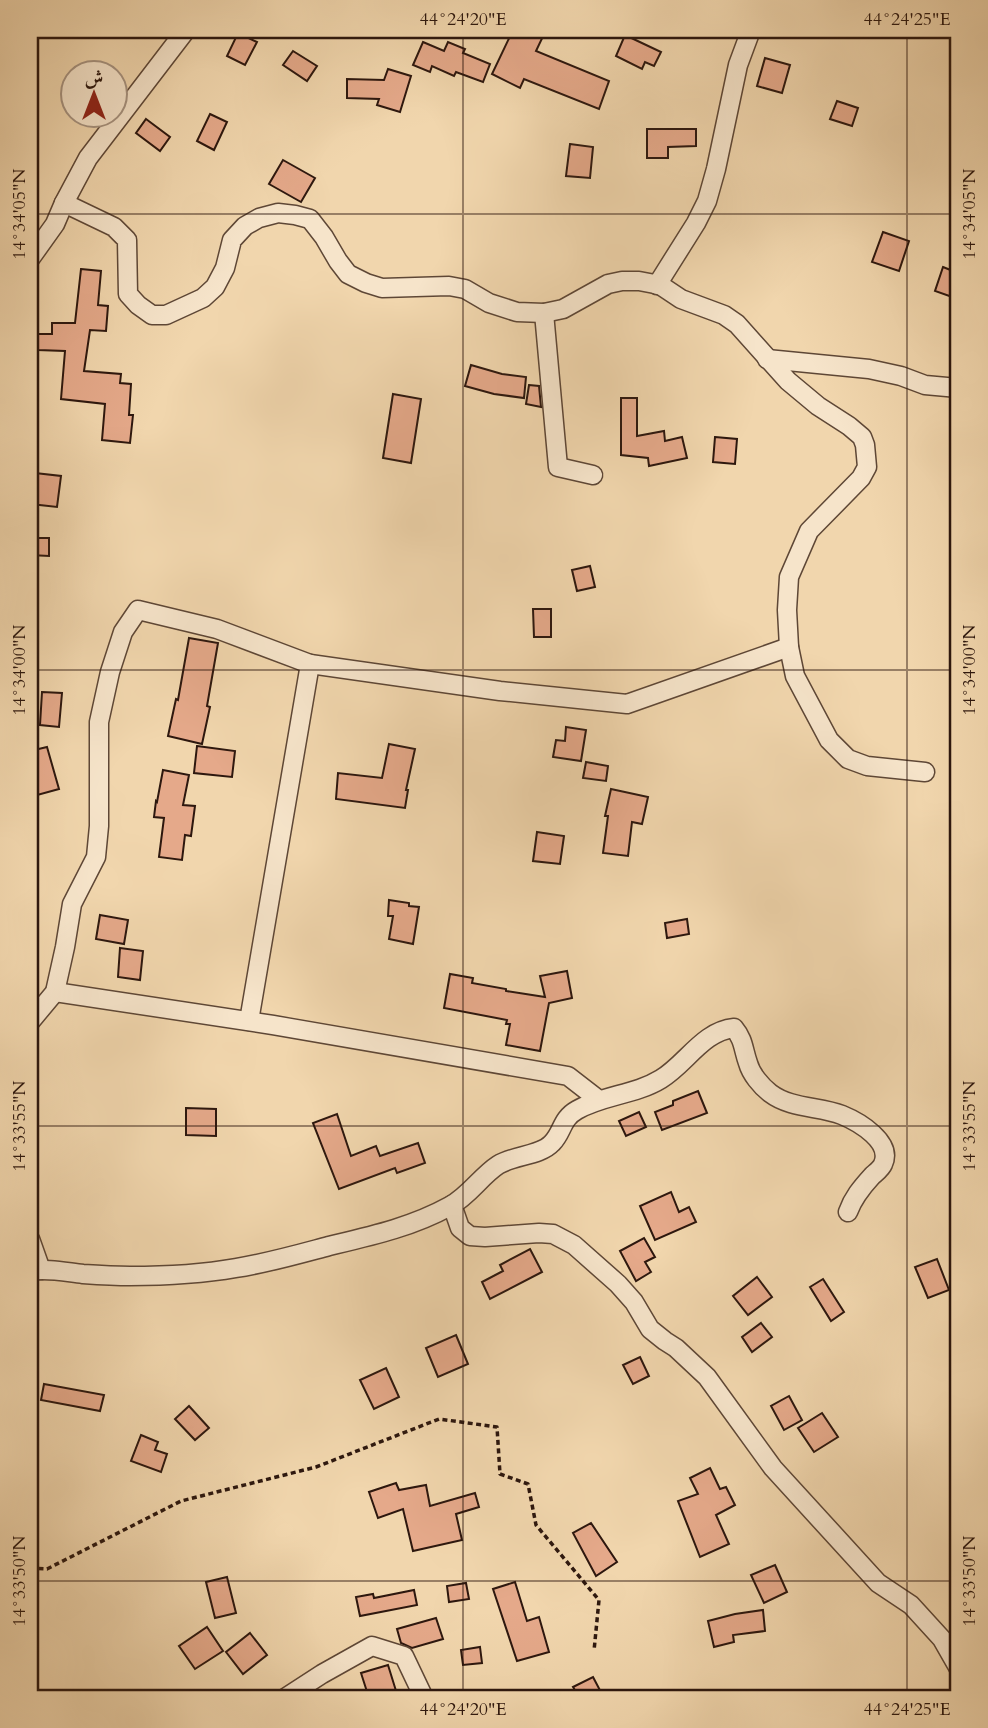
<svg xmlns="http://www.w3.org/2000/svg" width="988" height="1728" viewBox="0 0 988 1728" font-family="Cardo,Amiri,serif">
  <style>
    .building { fill: #e5a98a; stroke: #2d170e; stroke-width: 2 }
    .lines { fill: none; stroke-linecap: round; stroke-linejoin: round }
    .street-casing { stroke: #5e4736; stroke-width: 21 }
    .path { stroke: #2d170e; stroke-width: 3.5; stroke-dasharray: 5 3.5; stroke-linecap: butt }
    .street { stroke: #f6e4ca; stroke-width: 18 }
    .ticks { fill: none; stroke: #2d170e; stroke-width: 2; stroke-opacity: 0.45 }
    .neatline { fill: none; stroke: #2d170e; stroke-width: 2.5 }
    .ticks-label { font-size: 18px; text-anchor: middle; fill: #2d170e }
  </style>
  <rect width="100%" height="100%" fill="#f1d6ad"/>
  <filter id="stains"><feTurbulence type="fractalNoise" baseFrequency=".00286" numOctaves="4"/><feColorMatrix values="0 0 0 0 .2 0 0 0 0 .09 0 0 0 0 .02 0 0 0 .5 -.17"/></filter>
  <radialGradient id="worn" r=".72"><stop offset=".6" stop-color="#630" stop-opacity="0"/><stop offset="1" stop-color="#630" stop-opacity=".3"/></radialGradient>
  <!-- building -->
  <g class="building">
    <polygon points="513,30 546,30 536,51 609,81 599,109 524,79 520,88 492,74"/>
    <polygon points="238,33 257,42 245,65 227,56"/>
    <polygon points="625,35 661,52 654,66 645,62 642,69 616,56"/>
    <polygon points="423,42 444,51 448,42 465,49 463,53 490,64 483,82 456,72 454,76 432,66 430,72 413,65"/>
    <polygon points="293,51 317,66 307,81 283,65"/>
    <polygon points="765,58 790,65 782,93 757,86"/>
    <polygon points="388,69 411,76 400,112 377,105 379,99 347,98 347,79 384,80"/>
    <polygon points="837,101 858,108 852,126 830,119"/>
    <polygon points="210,114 227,122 214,150 197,141"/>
    <polygon points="146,119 170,137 160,151 136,133"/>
    <polygon points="647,129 696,129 696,146 668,147 668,158 647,158"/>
    <polygon points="570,144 593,147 590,178 566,176"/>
    <polygon points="283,160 315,178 301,202 269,184"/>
    <polygon points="883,232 909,241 899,271 872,262"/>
    <polygon points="943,267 958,273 958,299 935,291"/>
    <polygon points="81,269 101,271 98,305 108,306 106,331 90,330 84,371 121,374 120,383 131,384 129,415 133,415 130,443 102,440 105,404 61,399 65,351 38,350 38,334 52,334 52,323 75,323"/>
    <polygon points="471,365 502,374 526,377 524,398 494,394 465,386"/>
    <polygon points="529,385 539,386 541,407 526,404"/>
    <polygon points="393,394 421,399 411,463 383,458"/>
    <polygon points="621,398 637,398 637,436 664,431 665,441 682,437 687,458 649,466 648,458 621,455"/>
    <polygon points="715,437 737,439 735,464 713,462"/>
    <polygon points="35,473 61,476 57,507 31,504"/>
    <polygon points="30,538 49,538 49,556 30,555"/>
    <polygon points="590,566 595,587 577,591 572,570"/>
    <polygon points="533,609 551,609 551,637 534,637"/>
    <polygon points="189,638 218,643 207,706 210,707 202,744 168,736 176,699 178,700"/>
    <polygon points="42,692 62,693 59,727 40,725"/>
    <polygon points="566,727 586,730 581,761 553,757 556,740 565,741"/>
    <polygon points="389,744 415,749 406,790 408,790 405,808 336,799 338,773 382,778"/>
    <polygon points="197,746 235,751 232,777 194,773"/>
    <polygon points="47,747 59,789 30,797 30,751"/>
    <polygon points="586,762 608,766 606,781 583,778"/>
    <polygon points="163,770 189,775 183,805 195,806 191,836 185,835 182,860 159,857 164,818 154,817 156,801 157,802"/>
    <polygon points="611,789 648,797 642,824 632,822 628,856 603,853 608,816 605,816"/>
    <polygon points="537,832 564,836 560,864 533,861"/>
    <polygon points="389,900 409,903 409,906 419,907 413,944 389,939 393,916 388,916"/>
    <polygon points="100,915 128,920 124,944 96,939"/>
    <polygon points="687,919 689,934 667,938 665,923"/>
    <polygon points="120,948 143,951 140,980 118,977"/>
    <polygon points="567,971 572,998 549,1003 540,1051 506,1045 510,1024 506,1024 507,1020 444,1008 450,974 473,978 472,983 506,989 506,991 545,997 540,976"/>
    <polygon points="698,1091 707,1113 662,1130 655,1112 673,1105 673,1101"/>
    <polygon points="186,1108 216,1109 216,1136 186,1135"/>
    <polygon points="639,1112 646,1127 626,1136 619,1121"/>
    <polygon points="337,1114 351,1156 376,1146 380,1156 418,1143 425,1163 397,1173 395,1168 339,1189 313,1123"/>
    <polygon points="671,1192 679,1212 689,1207 696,1222 655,1240 640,1206"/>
    <polygon points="644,1238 655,1257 645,1262 651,1272 636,1281 620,1251"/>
    <polygon points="530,1249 542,1272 490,1299 482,1282 503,1271 500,1265"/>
    <polygon points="937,1259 949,1290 928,1298 915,1267"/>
    <polygon points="757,1277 772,1297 748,1315 733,1296"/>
    <polygon points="823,1279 844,1312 831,1321 810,1287"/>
    <polygon points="761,1323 772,1337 752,1352 742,1337"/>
    <polygon points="456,1335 468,1364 438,1377 426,1348"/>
    <polygon points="640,1357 649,1376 633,1384 623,1365"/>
    <polygon points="386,1368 399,1397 374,1409 360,1380"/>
    <polygon points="44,1384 104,1395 100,1411 41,1400"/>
    <polygon points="789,1396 802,1420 784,1430 771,1406"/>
    <polygon points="189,1406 209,1428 195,1440 175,1419"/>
    <polygon points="822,1413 838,1437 814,1452 798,1428"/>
    <polygon points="141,1435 158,1442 155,1450 167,1454 161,1472 131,1461"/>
    <polygon points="710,1468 720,1489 726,1487 735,1505 716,1515 729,1544 700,1557 678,1501 698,1494 690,1478"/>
    <polygon points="396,1483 399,1490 426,1485 430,1506 475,1493 479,1507 456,1514 462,1540 413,1551 403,1509 378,1518 369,1492"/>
    <polygon points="591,1523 617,1562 596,1576 573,1533"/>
    <polygon points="775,1565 787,1592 764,1603 751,1575"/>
    <polygon points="227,1577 236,1613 215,1618 206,1582"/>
    <polygon points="515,1582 527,1621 539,1617 549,1652 517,1661 493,1589"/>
    <polygon points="466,1583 469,1599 449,1602 447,1586"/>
    <polygon points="414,1590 417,1605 360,1616 356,1597 373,1594 374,1598"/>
    <polygon points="763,1610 765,1631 733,1635 734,1642 714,1647 708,1621 735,1614"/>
    <polygon points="436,1618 443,1639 412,1648 401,1643 397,1629"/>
    <polygon points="207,1627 223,1651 195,1669 179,1646"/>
    <polygon points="250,1633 267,1655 243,1674 226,1652"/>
    <polygon points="480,1647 482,1663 463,1665 461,1650"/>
    <polygon points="388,1665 397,1694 385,1698 369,1698 361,1673"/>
    <polygon points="593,1677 604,1698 580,1698 573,1687"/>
  </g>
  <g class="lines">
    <!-- street casing -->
    <g class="street-casing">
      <g id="street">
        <polyline points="64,203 114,227 127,240 128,294 138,305 152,315 166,315 203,298 215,287 225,268 232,240 245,226 259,218 278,213 295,215 310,219 324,237 338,261 348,274 366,283 382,288 449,286 465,289 489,303 517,312 544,313 563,309 608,284 622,281 639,281 660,285 681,299 724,315 737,324 788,381 818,406 849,426 862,437 865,445 867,467 861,478 809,531 789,577 787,610 789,647 795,676 829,740 848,759 867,766 925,772"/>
        <polyline points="30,259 55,224 64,203 88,158 186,30"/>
        <polyline points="657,285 696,223 707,201 716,169 738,65 751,30"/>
        <polyline points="544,313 558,467 593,475"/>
        <polyline points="767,359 869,369 901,376 925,385 958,388"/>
        <polyline points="310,664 500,691 627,704 789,647"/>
        <polyline points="55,992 273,1025 568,1076 599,1100"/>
        <polyline points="30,1022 55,992 65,947 72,904 96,857 99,826 99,722 110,672 123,632 138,610 217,629 310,664 249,1021"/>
        <polyline points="452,1205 460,1228 470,1236 485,1237 539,1233 553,1234 574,1245 618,1284 634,1302 650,1329 665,1341 676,1348 707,1377 773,1468 878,1583 911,1605 942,1639 958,1667"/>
        <polyline points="30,1239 41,1270"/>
        <path d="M30,1271C47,1268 65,1272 83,1274C98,1275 115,1276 130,1276C165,1276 202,1274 236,1268C268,1263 299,1254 329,1246C371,1236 412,1227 450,1206C469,1196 481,1176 498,1165C514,1155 540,1156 552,1143C563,1132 561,1119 577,1110C603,1095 635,1095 661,1079C686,1064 703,1031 734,1028C744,1040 743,1049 748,1063C751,1074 761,1086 770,1093C791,1109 819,1106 842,1115C859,1122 893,1142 883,1164C881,1169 875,1173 872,1176C861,1188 853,1198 848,1212"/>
        <polyline points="285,1698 322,1674 372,1646 404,1656 424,1698"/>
      </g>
    </g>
    <!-- path -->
    <polyline class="path" points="30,1568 47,1569 181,1501 316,1467 439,1419 497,1427 500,1474 528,1484 536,1525 599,1600 594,1651"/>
    <!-- street -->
    <use href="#street" class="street"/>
  </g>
  <!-- ticks -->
  <path class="ticks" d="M463,30V1698M907,30V1698M30,214H958M30,670H958M30,1126H958M30,1581H958"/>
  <!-- margin -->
  <rect width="988" height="1728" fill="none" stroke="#f1d6ad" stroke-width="77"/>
  <!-- north arrow -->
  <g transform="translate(94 94)"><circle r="33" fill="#f6e4ca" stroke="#a6927f" stroke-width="2"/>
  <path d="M0-5L12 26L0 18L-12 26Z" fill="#8f2418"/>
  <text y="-10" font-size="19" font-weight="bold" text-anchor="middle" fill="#2d170e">ش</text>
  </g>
  <rect x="38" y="38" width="912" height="1652" class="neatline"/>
  <g class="ticks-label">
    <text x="463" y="25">44°24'20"E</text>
    <text x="907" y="25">44°24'25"E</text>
    <text transform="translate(19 214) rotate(-90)" y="6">14°34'05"N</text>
    <text transform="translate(969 214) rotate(-90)" y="6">14°34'05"N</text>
    <text transform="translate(19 670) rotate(-90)" y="6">14°34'00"N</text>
    <text transform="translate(969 670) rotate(-90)" y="6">14°34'00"N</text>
    <text transform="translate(19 1126) rotate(-90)" y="6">14°33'55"N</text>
    <text transform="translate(969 1126) rotate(-90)" y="6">14°33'55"N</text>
    <text transform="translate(19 1581) rotate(-90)" y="6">14°33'50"N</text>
    <text transform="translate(969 1581) rotate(-90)" y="6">14°33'50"N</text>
    <text x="463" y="1715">44°24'20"E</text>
    <text x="907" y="1715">44°24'25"E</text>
  </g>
  <rect width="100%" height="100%" filter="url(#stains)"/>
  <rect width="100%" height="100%" fill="url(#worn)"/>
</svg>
